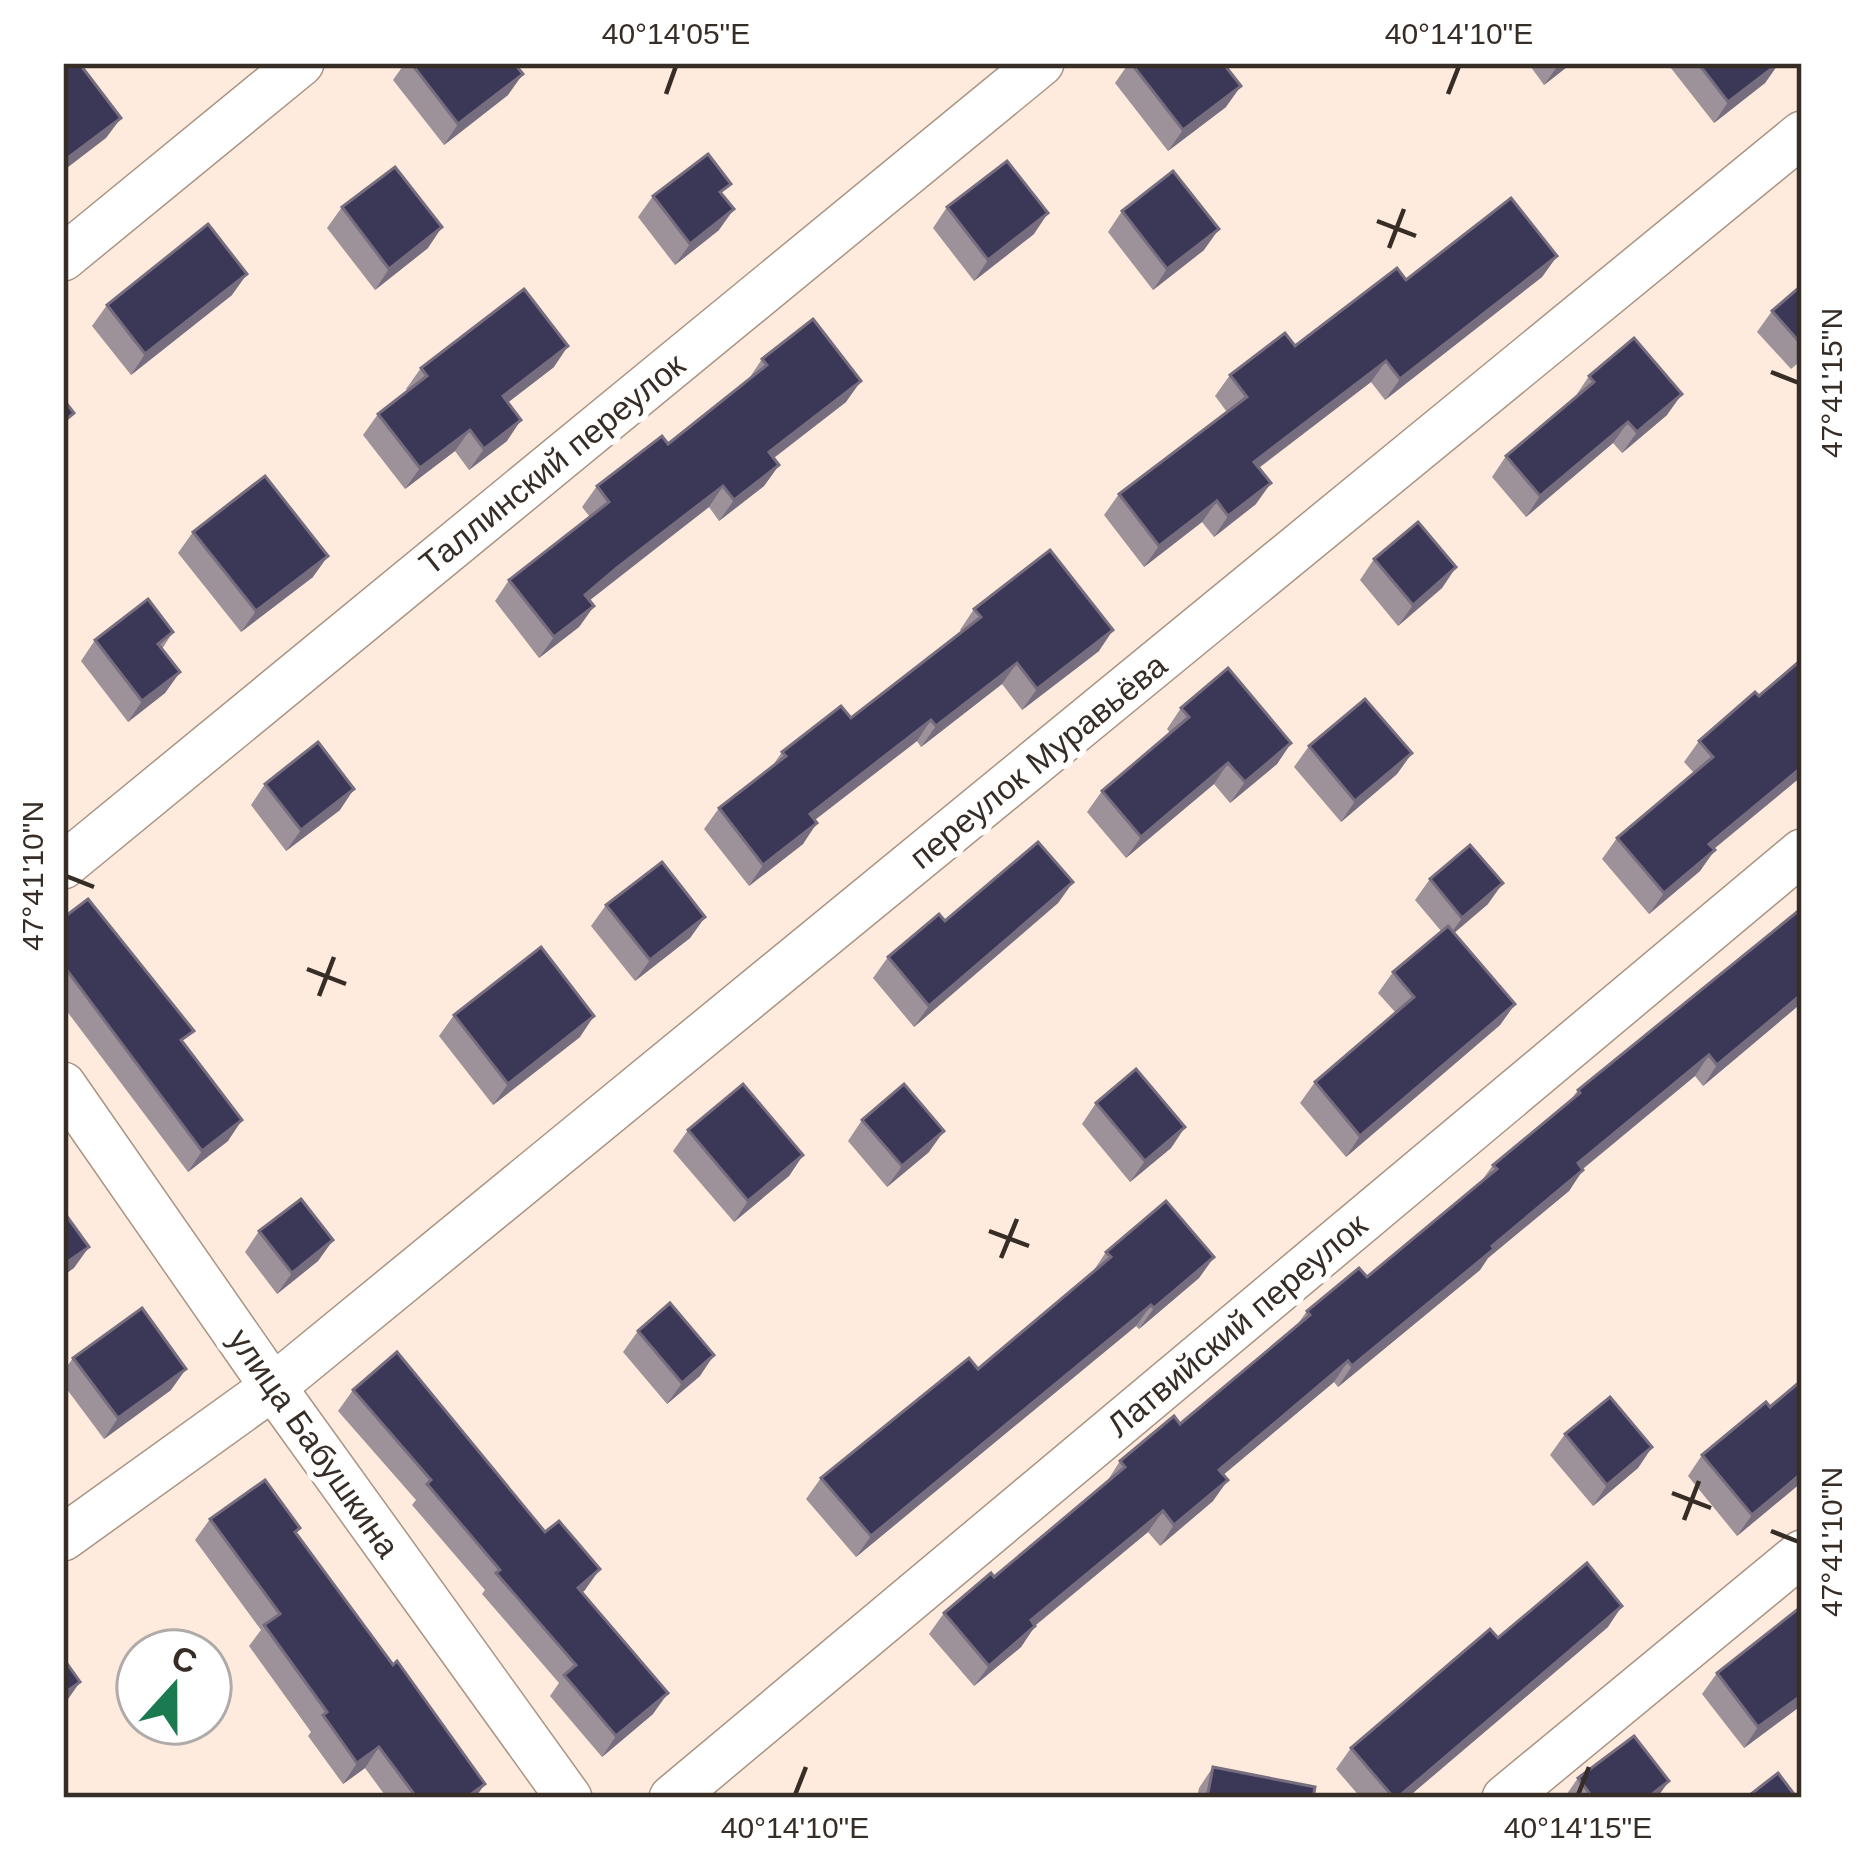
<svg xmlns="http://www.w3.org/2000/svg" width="1865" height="1861" viewBox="0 0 1865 1861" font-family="Helvetica,sans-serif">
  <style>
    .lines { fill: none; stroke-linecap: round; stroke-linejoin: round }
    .minor-casing { stroke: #aa9484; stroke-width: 48 }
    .minor { stroke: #fff; stroke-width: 45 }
    .wall { fill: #9d919a }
    .shaded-wall { fill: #766d7f }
    .building { fill: #3b3757; stroke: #766d7f; stroke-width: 3 }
    .ticks { fill: none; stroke: #372d27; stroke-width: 4.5 }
    .labels { text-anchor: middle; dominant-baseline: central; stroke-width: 12; stroke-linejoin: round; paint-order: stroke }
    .street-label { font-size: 33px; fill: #372d27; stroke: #fff }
    .neatline { fill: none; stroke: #372d27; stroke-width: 4.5 }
    .ticks-label { font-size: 30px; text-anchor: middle; fill: #372d27 }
  </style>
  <rect width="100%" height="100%" fill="#ffebdd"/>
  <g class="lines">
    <!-- minor casing -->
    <g class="minor-casing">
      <g id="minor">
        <polyline points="63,258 301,63"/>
        <polyline points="63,866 1041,63"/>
        <polyline points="63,1085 273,1387 569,1798"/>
        <polyline points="63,1538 273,1387 1802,134"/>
        <polyline points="672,1798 1802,852"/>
        <polyline points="1505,1798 1802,1553"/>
      </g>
    </g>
    <!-- minor -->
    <use href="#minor" class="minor"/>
  </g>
  <!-- wall -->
  <g class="wall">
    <polygon points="405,63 514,63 508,95 444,145 393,80"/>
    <polygon points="1129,63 1223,63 1226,107 1168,151 1115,83"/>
    <polygon points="1528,63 1572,63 1544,85"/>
    <polygon points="1667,63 1779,63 1765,83 1714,123"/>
    <polygon points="723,195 719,230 675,265 638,217 653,196"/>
    <polygon points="342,207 428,248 375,290 327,228"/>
    <polygon points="947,207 1034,234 974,281 933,228"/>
    <polygon points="1122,211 1204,250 1153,290 1108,232"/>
    <polygon points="1557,256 1542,277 1385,400 1371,382 1259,468 1256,504 1214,537 1202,522 1144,567 1104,515 1119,494 1227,412 1215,396 1230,375 1295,346 1406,280"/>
    <polygon points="1802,285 1802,360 1791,369 1757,332 1772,311"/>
    <polygon points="232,295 131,375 92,326 107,305"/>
    <polygon points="762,359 846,402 774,458 779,465 764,486 719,521 709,507 603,588 589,600 594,606 579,627 539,658 495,601 509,580 590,517 582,507 597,486 668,444 748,380"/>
    <polygon points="554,367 508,402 507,441 469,470 455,451 405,489 363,435 378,414 408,391 406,389 421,368"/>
    <polygon points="1589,376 1667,415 1622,453 1613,443 1526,517 1492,477 1506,456 1575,397"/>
    <polygon points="193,532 313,577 241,632 178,553"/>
    <polygon points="1374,559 1456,567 1442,588 1398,626 1360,580"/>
    <polygon points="974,609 1099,651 1022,710 1002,684 921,747 917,741 815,820 803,844 749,886 704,829 719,808 771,768 782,752 851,718 962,632 960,630"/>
    <polygon points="173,632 162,649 180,672 165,693 128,722 81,661 95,640"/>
    <polygon points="1802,659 1802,776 1714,849 1700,871 1649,914 1602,859 1617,838 1694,773 1684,762 1699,741 1759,696"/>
    <polygon points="1181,708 1291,743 1277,764 1230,803 1214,784 1126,858 1087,812 1102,791 1170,733 1167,729"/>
    <polygon points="1309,746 1412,753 1397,774 1341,822 1294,767"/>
    <polygon points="265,784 340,810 286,851 251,805"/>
    <polygon points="1430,879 1488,904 1454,933 1515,1004 1500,1025 1346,1157 1300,1103 1315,1082 1396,1013 1378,993 1393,972 1441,931 1415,900"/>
    <polygon points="1073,882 1058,903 914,1027 873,978 888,957 945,921"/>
    <polygon points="606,905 705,917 690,938 635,981 591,926"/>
    <polygon points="1802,908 1802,1006 1800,1008 1798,1006 1703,1086 1695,1076 1583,1169 1569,1191 1488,1258 1480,1270 1338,1387 1334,1382 1223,1475 1213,1501 1160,1546 1148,1532 1035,1626 1021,1647 974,1686 929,1634 944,1613 994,1577 1106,1483 1120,1461 1180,1424 1297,1325 1307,1311 1367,1277 1480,1183 1493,1165 1570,1101 1578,1090"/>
    <polygon points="63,918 184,1044 228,1141 188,1172 63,1006"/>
    <polygon points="454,1015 580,1037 493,1105 439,1036"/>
    <polygon points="1096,1103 1185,1127 1171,1148 1130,1182 1082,1124"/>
    <polygon points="862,1120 929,1152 887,1187 848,1141"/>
    <polygon points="688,1130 803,1155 789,1176 734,1222 673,1151"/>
    <polygon points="259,1231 333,1240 318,1261 277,1294 245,1252"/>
    <polygon points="1106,1252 1214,1257 1199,1278 1139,1329 1136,1326 856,1557 806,1499 821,1478 978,1369 1092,1273"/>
    <polygon points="638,1331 700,1376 667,1404 623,1352"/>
    <polygon points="73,1358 171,1390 104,1439 63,1384 63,1372"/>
    <polygon points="1802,1380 1802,1482 1737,1536 1688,1476 1702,1455 1770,1407"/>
    <polygon points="353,1390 585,1590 582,1593 653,1714 602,1757 550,1696 559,1683 482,1594 485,1590 412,1505 416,1500 338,1411"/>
    <polygon points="1565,1434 1652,1447 1638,1468 1593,1506 1550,1455"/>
    <polygon points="210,1519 300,1528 296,1533 475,1798 387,1798 365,1768 343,1784 308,1736 311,1732 249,1646 261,1630 195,1540"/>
    <polygon points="1802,1606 1802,1705 1744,1748 1702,1694 1717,1673"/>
    <polygon points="1608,1627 1407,1798 1361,1798 1336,1769 1351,1748 1498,1638"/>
    <polygon points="1213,1767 1313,1798 1197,1798 1199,1788"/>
    <polygon points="1578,1778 1657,1798 1564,1798"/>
  </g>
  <!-- shaded-wall -->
  <g class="shaded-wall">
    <polygon points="1572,63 1544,85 1559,64"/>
    <polygon points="1779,63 1765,83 1714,123 1728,102"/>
    <polygon points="523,74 508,95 444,145 458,124"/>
    <polygon points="1241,86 1226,107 1168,151 1183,130"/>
    <polygon points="121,118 106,138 63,171 63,163 65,160"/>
    <polygon points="734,209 719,230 675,265 690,244"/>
    <polygon points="1048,213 1034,234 974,281 988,260"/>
    <polygon points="442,227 428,248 375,290 389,269"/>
    <polygon points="1219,229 1204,250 1153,290 1167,269"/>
    <polygon points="1557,256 1542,277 1385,400 1400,379"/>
    <polygon points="247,274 232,295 131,375 145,354"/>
    <polygon points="568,346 554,367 489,417 503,396"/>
    <polygon points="1386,361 1371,382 1240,482 1254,462"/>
    <polygon points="861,381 846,402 754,473 769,452"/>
    <polygon points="1682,394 1667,415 1622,453 1637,432"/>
    <polygon points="521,420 507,441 469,470 484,449"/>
    <polygon points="1628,422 1613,443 1526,517 1540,496"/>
    <polygon points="470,430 455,451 405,489 420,468"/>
    <polygon points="779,465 764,486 719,521 734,500"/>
    <polygon points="1271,483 1256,504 1214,537 1228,516"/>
    <polygon points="723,486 709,507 571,615 585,595"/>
    <polygon points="1217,501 1202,522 1144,567 1159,546"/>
    <polygon points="328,556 313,577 241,632 256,611"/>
    <polygon points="1456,567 1442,588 1398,626 1413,605"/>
    <polygon points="594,606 579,627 539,658 554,637"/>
    <polygon points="1113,630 1099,651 1022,710 1037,689"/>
    <polygon points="1017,663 1002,684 921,747 936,726"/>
    <polygon points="180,672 165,693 128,722 142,701"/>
    <polygon points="931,720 917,741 795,835 810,814"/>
    <polygon points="1291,743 1277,764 1230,803 1245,782"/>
    <polygon points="1412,753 1397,774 1341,822 1355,801"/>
    <polygon points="1228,763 1214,784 1126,858 1141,837"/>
    <polygon points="1802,767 1802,776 1694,865 1709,844"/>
    <polygon points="354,789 340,810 286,851 301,830"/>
    <polygon points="817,823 803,844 749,886 763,865"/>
    <polygon points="1715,850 1700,871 1649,914 1664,893"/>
    <polygon points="1073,882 1058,903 914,1027 929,1006"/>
    <polygon points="1503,883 1488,904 1447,939 1462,918"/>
    <polygon points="705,917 690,938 635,981 650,960"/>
    <polygon points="1802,994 1802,1000 1798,1006 1703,1086 1717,1065"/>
    <polygon points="1515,1004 1500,1025 1346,1157 1360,1136"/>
    <polygon points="594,1016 580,1037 493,1105 508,1084"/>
    <polygon points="1709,1055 1695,1076 1564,1184 1578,1163"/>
    <polygon points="242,1120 228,1141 188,1172 202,1151"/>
    <polygon points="1185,1127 1171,1148 1130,1182 1145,1161"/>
    <polygon points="944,1131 929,1152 887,1187 902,1166"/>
    <polygon points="803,1155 789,1176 734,1222 748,1201"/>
    <polygon points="1583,1170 1569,1191 1488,1258 1480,1270 1338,1387 1352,1366"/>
    <polygon points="333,1240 318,1261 277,1294 292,1273"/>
    <polygon points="89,1247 74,1268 63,1276 63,1265"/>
    <polygon points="1214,1257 1199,1278 1139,1329 1154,1308"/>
    <polygon points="1151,1305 1136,1326 856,1557 871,1536"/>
    <polygon points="714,1355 700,1376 667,1404 682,1383"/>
    <polygon points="1348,1361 1334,1382 1204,1491 1219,1470"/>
    <polygon points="186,1369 171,1390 104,1439 118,1418"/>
    <polygon points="1652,1447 1638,1468 1593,1506 1607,1485"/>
    <polygon points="1802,1472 1802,1482 1737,1536 1752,1515"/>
    <polygon points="1228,1480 1213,1501 1160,1546 1174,1525"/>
    <polygon points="1163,1511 1148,1532 1016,1641 1031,1620"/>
    <polygon points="600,1569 585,1590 563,1609 578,1588"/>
    <polygon points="1622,1606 1608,1627 1407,1798 1397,1798"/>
    <polygon points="1035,1626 1021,1647 974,1686 989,1666"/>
    <polygon points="80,1682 66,1702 63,1704 63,1694"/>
    <polygon points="668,1693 653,1714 602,1757 616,1736"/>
    <polygon points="1802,1695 1802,1705 1744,1748 1758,1727"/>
    <polygon points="379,1747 365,1768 343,1784 357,1763"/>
    <polygon points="1669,1781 1657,1798 1647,1798"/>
    <polygon points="485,1784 475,1798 466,1798"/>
  </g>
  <!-- building -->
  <g class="building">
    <polygon points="66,63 79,63 121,118 65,160 63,156 63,65"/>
    <polygon points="411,63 514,63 523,74 458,124"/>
    <polygon points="1131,63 1223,63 1241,86 1183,130"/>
    <polygon points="1698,63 1779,63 1728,102"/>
    <polygon points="708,154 731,184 720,192 734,209 690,244 653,196"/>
    <polygon points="1007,161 1048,213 988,260 947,207"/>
    <polygon points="395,167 442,227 389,269 342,207"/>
    <polygon points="1173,171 1219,229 1167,269 1122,211"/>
    <polygon points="1511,198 1557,256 1400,379 1386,361 1254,462 1271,483 1228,516 1217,501 1159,546 1119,494 1247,397 1230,375 1285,333 1295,346 1397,268 1406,280"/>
    <polygon points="208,224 247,274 145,354 107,305"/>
    <polygon points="1802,285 1802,345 1772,311"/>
    <polygon points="524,289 568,346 503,396 521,420 484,449 470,430 420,468 378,414 427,376 421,368"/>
    <polygon points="813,319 861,381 769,452 779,465 734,500 723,486 618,567 585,595 594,606 554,637 509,580 609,502 597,486 662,436 668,444 767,365 762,359"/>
    <polygon points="1634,338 1682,394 1637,432 1628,422 1540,496 1506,456 1594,382 1589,376"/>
    <polygon points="63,399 74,413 63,422"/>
    <polygon points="265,476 328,556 256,611 193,532"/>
    <polygon points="1418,522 1456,567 1413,605 1374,559"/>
    <polygon points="1050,550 1113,630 1037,689 1017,663 936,726 931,720 810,814 817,823 763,865 719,808 786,756 782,752 841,706 851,718 981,617 974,609"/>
    <polygon points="148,599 173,632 158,644 180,672 142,701 95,640"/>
    <polygon points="1802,659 1802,767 1709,844 1715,850 1664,893 1617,838 1713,757 1699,741 1755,692 1759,696"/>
    <polygon points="1228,668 1291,743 1245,782 1228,763 1141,837 1102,791 1189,717 1181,708"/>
    <polygon points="1365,699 1412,753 1355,801 1309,746"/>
    <polygon points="318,742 354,789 301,830 265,784"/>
    <polygon points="1038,842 1073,882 929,1006 888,957 939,914 945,921"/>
    <polygon points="1470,845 1503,883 1462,918 1430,879"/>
    <polygon points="662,862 705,917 650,960 606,905"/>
    <polygon points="88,899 194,1031 181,1040 242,1120 202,1151 63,965 63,918"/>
    <polygon points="1802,908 1802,994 1717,1065 1709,1055 1578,1163 1583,1170 1492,1246 1494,1249 1352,1366 1348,1361 1219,1470 1228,1480 1174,1525 1163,1511 1031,1620 1035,1626 989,1666 944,1613 991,1573 994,1577 1125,1467 1120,1461 1174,1416 1180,1424 1310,1315 1307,1311 1359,1268 1367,1277 1497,1169 1493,1165 1580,1093 1578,1090"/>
    <polygon points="1448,926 1515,1004 1360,1136 1315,1082 1414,997 1393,972"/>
    <polygon points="541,947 594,1016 508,1084 454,1015"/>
    <polygon points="1136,1069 1185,1127 1145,1161 1096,1103"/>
    <polygon points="743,1084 803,1155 748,1201 688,1130"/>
    <polygon points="904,1084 944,1131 902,1166 862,1120"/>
    <polygon points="301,1199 333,1240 292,1273 259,1231"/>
    <polygon points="1166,1201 1214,1257 1154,1308 1151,1305 871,1536 821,1478 969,1358 978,1369 1111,1257 1106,1252"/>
    <polygon points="63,1211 89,1247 63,1265"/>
    <polygon points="670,1303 714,1355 682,1383 638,1331"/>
    <polygon points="142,1308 186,1369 118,1418 73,1358"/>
    <polygon points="397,1352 545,1532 559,1521 600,1569 578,1588 668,1693 616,1736 564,1675 576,1665 496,1573 500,1570 427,1484 431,1480 353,1390"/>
    <polygon points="1802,1380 1802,1473 1752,1515 1702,1455 1766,1402 1770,1407"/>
    <polygon points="1610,1397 1652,1447 1607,1485 1565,1434"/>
    <polygon points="265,1480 300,1528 295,1532 393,1665 397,1661 485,1784 466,1798 417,1798 379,1747 357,1763 323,1715 327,1712 264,1625 280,1614 210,1519"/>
    <polygon points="1587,1563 1622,1606 1397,1798 1394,1798 1351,1748 1490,1629 1498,1638"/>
    <polygon points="1802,1606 1802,1695 1758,1727 1717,1673"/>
    <polygon points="63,1658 80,1682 63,1694"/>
    <polygon points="1634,1736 1669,1781 1647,1798 1593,1798 1578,1778"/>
    <polygon points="1213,1767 1315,1787 1313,1798 1207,1798"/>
    <polygon points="1778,1773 1797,1798 1746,1798"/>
  </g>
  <!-- ticks -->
  <path class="ticks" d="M666,94L676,66M1448,94L1459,66M1377,221L1416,236M1389,248L1404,209M1771,372L1799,383M66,876L94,887M307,969L346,984M319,996L334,957M989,1231L1029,1246M1001,1258L1017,1219M1672,1493L1711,1508M1684,1520L1699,1481M1771,1531L1799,1542M795,1795L806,1767M1578,1795L1589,1767"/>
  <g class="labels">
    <!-- street labels -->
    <g class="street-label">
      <text transform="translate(552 464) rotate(-39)">Таллинский переулок</text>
      <text transform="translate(1038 761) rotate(-39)">переулок Муравьёва</text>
      <text transform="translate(1237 1325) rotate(-40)">Латвийский переулок</text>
      <text transform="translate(314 1443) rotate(55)">улица Бабушкина</text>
    </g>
  </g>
  <!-- border -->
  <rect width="1865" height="1861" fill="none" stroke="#ffffff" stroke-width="132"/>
  <!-- north arrow -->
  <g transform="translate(174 1687) rotate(21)"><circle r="57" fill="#ffffff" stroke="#afaba9" stroke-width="3"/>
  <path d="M0-9L21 45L0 30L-21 45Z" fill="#1c7a50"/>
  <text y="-18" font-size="33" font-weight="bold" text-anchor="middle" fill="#372d27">С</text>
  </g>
  <rect x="66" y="66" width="1733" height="1729" class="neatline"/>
  <g class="ticks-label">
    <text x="676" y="44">40°14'05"E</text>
    <text x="1459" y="44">40°14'10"E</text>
    <text transform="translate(1832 383) rotate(-90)" y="10">47°41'15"N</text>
    <text transform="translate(33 876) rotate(-90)" y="10">47°41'10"N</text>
    <text transform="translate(1832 1542) rotate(-90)" y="10">47°41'10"N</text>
    <text x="795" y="1838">40°14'10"E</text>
    <text x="1578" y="1838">40°14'15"E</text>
  </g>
</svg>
